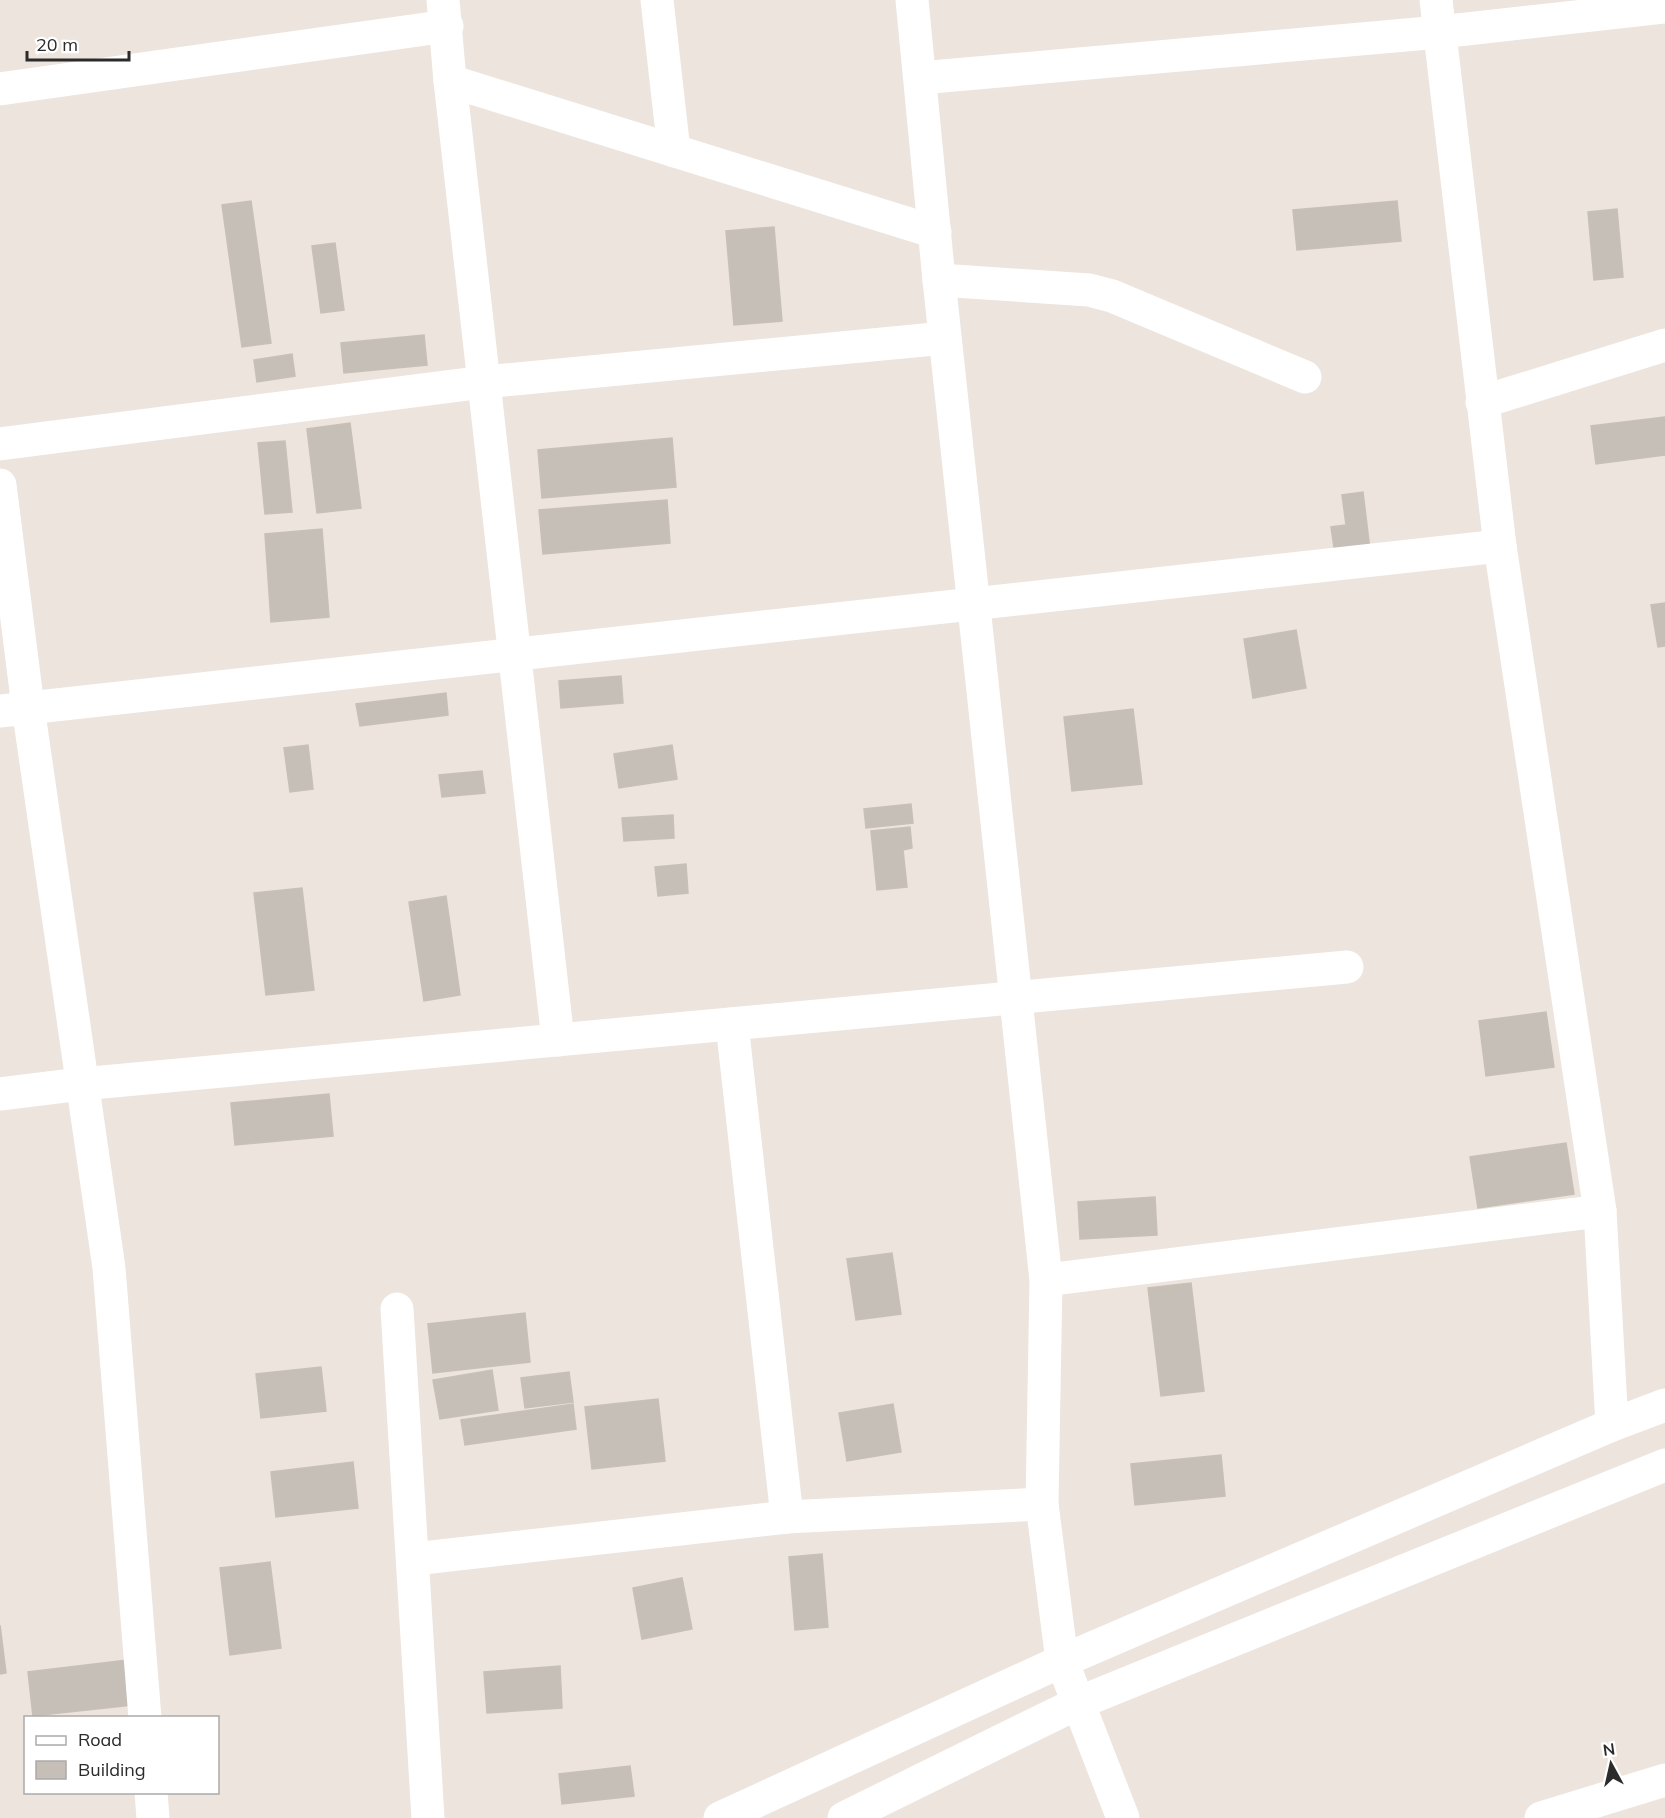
<svg xmlns="http://www.w3.org/2000/svg" width="1665" height="1818" viewBox="0 0 1665 1818" font-family="Mulish,sans-serif">
  <style>
    .building { fill: #c5bfb8; stroke: #c8c0b6; stroke-width: 1.5 }
    .lines { fill: none; stroke-linecap: round; stroke-linejoin: round }
    .minor { stroke: #fff; stroke-width: 33 }
  </style>
  <rect width="100%" height="100%" fill="#ece4dd"/>
  <!-- building -->
  <g class="building">
    <polygon points="251,201 271,343 242,347 222,205"/>
    <polygon points="1397,201 1401,241 1297,250 1293,210"/>
    <polygon points="1617,209 1623,277 1594,280 1588,212"/>
    <polygon points="774,227 782,321 734,325 726,231"/>
    <polygon points="335,243 344,310 321,313 312,246"/>
    <polygon points="424,335 427,365 344,373 341,343"/>
    <polygon points="292,354 295,376 257,382 254,360"/>
    <polygon points="1665,417 1665,455 1596,464 1591,426"/>
    <polygon points="350,423 361,508 317,513 307,429"/>
    <polygon points="672,438 676,487 542,498 538,450"/>
    <polygon points="285,441 292,512 265,514 258,443"/>
    <polygon points="1363,492 1370,550 1335,554 1331,527 1346,525 1342,495"/>
    <polygon points="667,500 670,543 543,554 539,510"/>
    <polygon points="322,529 329,617 271,622 265,534"/>
    <polygon points="1665,603 1665,646 1658,647 1651,605"/>
    <polygon points="1296,630 1306,688 1253,698 1244,639"/>
    <polygon points="621,676 623,703 561,708 559,681"/>
    <polygon points="446,693 448,715 360,726 356,704"/>
    <polygon points="1133,709 1142,784 1072,791 1064,717"/>
    <polygon points="308,745 313,789 290,792 284,748"/>
    <polygon points="672,745 677,779 619,788 614,754"/>
    <polygon points="482,771 485,793 442,797 439,775"/>
    <polygon points="911,804 913,823 866,828 864,809"/>
    <polygon points="673,815 674,838 624,841 622,818"/>
    <polygon points="910,827 912,848 903,850 907,887 877,890 871,831"/>
    <polygon points="686,864 688,893 658,896 655,867"/>
    <polygon points="302,888 314,990 266,995 254,893"/>
    <polygon points="446,896 460,995 424,1001 409,902"/>
    <polygon points="1546,1012 1554,1067 1486,1076 1479,1021"/>
    <polygon points="329,1094 333,1136 235,1145 231,1103"/>
    <polygon points="1566,1143 1574,1194 1478,1208 1470,1157"/>
    <polygon points="1155,1197 1157,1235 1080,1239 1078,1202"/>
    <polygon points="892,1253 901,1314 856,1320 847,1259"/>
    <polygon points="1191,1283 1204,1391 1161,1396 1148,1288"/>
    <polygon points="525,1313 530,1362 433,1373 428,1324"/>
    <polygon points="321,1367 326,1411 261,1418 256,1374"/>
    <polygon points="492,1370 498,1410 440,1419 433,1380"/>
    <polygon points="569,1372 573,1402 525,1408 521,1378"/>
    <polygon points="658,1399 665,1461 592,1469 585,1407"/>
    <polygon points="573,1404 576,1429 465,1445 461,1420"/>
    <polygon points="893,1404 901,1452 847,1461 839,1413"/>
    <polygon points="1221,1455 1225,1496 1135,1505 1131,1464"/>
    <polygon points="353,1462 358,1508 276,1517 271,1472"/>
    <polygon points="822,1554 828,1627 795,1630 789,1557"/>
    <polygon points="270,1562 281,1648 230,1655 220,1568"/>
    <polygon points="682,1578 692,1629 642,1639 633,1588"/>
    <polygon points="0,1625 6,1673 0,1674"/>
    <polygon points="127,1660 132,1705 33,1716 28,1672"/>
    <polygon points="560,1666 562,1708 487,1713 484,1672"/>
    <polygon points="630,1766 634,1796 562,1804 559,1774"/>
  </g>
  <g class="lines">
    <!-- minor -->
    <g class="minor">
      <polyline points="443,0 450,81 558,1040"/>
      <polyline points="657,0 674,151"/>
      <polyline points="912,0 939,280 1046,1280 1042,1504 1062,1661 1123,1818"/>
      <polyline points="1436,0 1500,546 1600,1211 1612,1425"/>
      <polyline points="920,78 1440,32 1665,7"/>
      <polyline points="450,81 935,232"/>
      <polyline points="0,89 447,26"/>
      <polyline points="939,280 1089,290 1112,296 1305,377"/>
      <polyline points="1482,402 1665,345"/>
      <polyline points="0,444 484,382 945,338"/>
      <polyline points="0,485 28,707 109,1268 145,1718"/>
      <polyline points="0,711 1500,546"/>
      <polyline points="732,1024 787,1517"/>
      <polyline points="0,1094 81,1084 1347,967"/>
      <polyline points="1046,1280 1600,1211"/>
      <polyline points="397,1309 428,1818"/>
      <polyline points="414,1559 787,1517 1042,1504"/>
      <polyline points="151,1792 153,1818"/>
      <polyline points="720,1818 1062,1661 1612,1425 1665,1405"/>
      <polyline points="844,1818 1078,1703 1665,1465"/>
      <polyline points="1541,1818 1665,1780"/>
    </g>
  </g>
  <!-- legend -->
  <rect x="24" y="1716" width="195" height="78" fill="#ffffff" stroke="#aaaaaa" stroke-width="1.5"/>
  <rect x="36" y="1736" width="30" height="9" fill="#ffffff" stroke="#aaaaaa" stroke-width="1.5"/>
  <text x="78" y="1746" font-size="18" fill="#2b2b2b">Road</text>
  <rect x="36" y="1761" width="30" height="18" fill="#c5bfb8" stroke="#aaaaaa" stroke-width="1.5"/>
  <text x="78" y="1776" font-size="18" fill="#2b2b2b">Building</text>
  <!-- north arrow -->
  <g transform="translate(1611 1764) rotate(352)" stroke="#ffffff" stroke-width="4.5" paint-order="stroke">
  <path d="M0-4.5L10 22L0 15L-10 22Z" fill="#2b2b2b"/>
  <text y="-9" font-size="16" font-weight="bold" text-anchor="middle" fill="#2b2b2b">N</text>
  </g>
  <!-- scale -->
  <path d="M27 51v9h102v-9" fill="none" stroke="#2b2b2b" stroke-width="3"/>
  <text x="36" y="51" font-size="18" fill="#2b2b2b" stroke="#ffffff" stroke-width="4.5" paint-order="stroke">20 m</text>
</svg>
